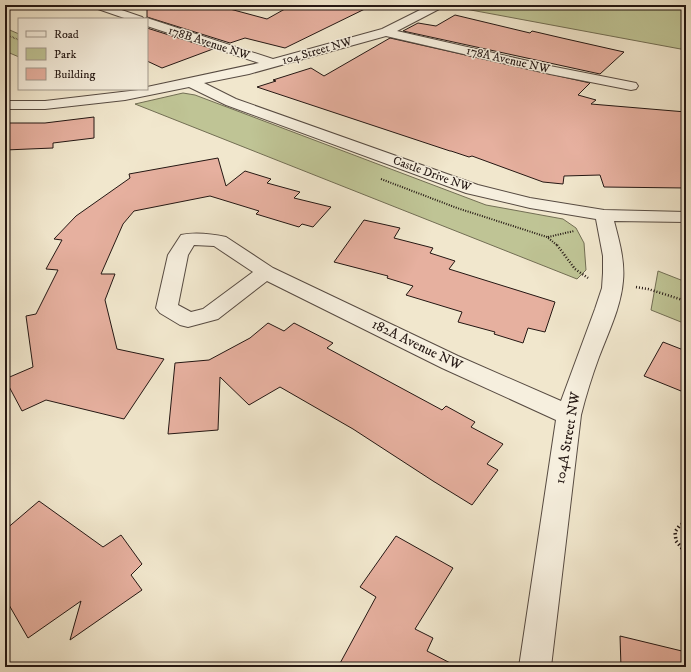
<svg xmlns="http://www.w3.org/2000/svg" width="691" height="672" viewBox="0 0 691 672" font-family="'IM FELL DW Pica',serif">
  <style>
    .green { fill: #bfc495; stroke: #726e54 }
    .building { fill: #e6b09f; stroke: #241713 }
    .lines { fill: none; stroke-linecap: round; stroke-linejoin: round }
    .minor-casing { stroke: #574b42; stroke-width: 2 }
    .path-far3 { stroke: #241713; stroke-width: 1.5; stroke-dasharray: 0.5 1; stroke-linecap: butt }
    .path-far2 { stroke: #241713; stroke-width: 2; stroke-dasharray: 1 1.5; stroke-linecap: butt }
    .path-far1 { stroke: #241713; stroke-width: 2.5; stroke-dasharray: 1 2; stroke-linecap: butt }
    .path { stroke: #241713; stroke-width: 3.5; stroke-dasharray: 1.5 2.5; stroke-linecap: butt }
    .minor { fill: #f6efde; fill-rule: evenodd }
    .labels { text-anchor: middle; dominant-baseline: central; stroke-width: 3; stroke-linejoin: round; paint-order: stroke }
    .far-street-label { font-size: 12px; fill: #241713; stroke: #f6efde }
    .street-label { font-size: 14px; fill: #241713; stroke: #f6efde }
  </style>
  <rect width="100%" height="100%" fill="#f1e7cd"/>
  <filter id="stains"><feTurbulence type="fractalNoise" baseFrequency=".005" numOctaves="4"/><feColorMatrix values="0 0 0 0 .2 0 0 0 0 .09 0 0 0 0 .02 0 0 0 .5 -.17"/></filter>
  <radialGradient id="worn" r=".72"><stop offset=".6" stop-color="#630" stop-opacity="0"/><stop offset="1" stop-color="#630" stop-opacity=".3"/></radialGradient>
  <!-- green -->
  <g class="green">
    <polygon points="464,5 686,5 686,50 460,8"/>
    <polygon points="5,28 19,34 19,57 5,51"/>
    <polygon points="183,93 195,95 486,205 563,219 576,228 584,243 586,270 577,279 135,104"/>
    <polygon points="658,271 686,282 686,324 651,310"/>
  </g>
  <!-- building -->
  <g class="building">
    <polygon points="147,5 215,5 267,19 292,5 373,5 285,48 245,38 230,43 147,17"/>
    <polygon points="455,15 530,33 532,31 562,38 624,52 600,74 403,31 418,23 436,26"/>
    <polygon points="147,28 213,49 162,68 147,61"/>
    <polygon points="390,38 590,83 578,95 596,100 591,104 686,112 686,188 604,187 600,175 564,176 563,184 543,182 472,156 469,157 451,151 450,151 257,87 276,81 273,80 311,68 324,76"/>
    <polygon points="94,117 94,138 53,143 53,148 5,150 5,123 45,123"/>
    <polygon points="218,158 226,186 245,171 271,179 267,183 300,192 294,198 331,207 313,227 302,224 299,227 256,214 259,211 210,196 134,211 123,224 101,274 115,274 105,300 117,349 164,359 124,419 46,400 22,411 5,379 33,367 26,316 36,314 58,270 46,269 62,240 54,239 76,216 130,178 129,174"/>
    <polygon points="364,220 400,228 394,238 433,248 430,253 455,261 449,269 555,302 545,332 528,328 523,343 494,334 495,332 458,322 462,312 406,295 413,286 387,278 388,276 334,262"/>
    <polygon points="268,323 284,331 294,323 333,343 327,348 442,410 446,406 475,422 471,427 503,444 487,464 498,470 472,505 433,481 353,429 280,387 249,405 220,377 218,430 168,434 175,363 209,360 250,338"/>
    <polygon points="663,342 686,351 686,393 644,376"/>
    <polygon points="39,501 103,547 121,535 142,564 131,575 142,590 70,640 81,601 28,638 5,598 5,530"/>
    <polygon points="396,536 453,568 415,629 433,638 427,651 458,667 338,667 376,597 360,587"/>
    <polygon points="620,636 686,652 686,667 621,667"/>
  </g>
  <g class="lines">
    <!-- minor casing -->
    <g class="minor-casing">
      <g id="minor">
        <polygon points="98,5 107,5 142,17 144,19 127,19 98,9 96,7"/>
        <path d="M430,5H445L443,7L397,31L550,66L631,82L636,83L638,86L636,89L631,90L550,74L386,36L249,74L204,83L236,99L478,185L530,198L604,210L686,212V222L614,221C619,240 625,261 623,281C621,307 608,333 599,357C592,376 586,395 581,415L551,667H519L556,420L442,368L267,281L218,319L188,327L180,325L160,313L156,308L168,255L181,235C195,232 212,234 226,237L273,268L458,356L561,401L595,309L602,288L603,273V256L596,219L530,208L466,193L226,105L189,87L125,100L45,109H5V101H45L147,89V87L259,63L147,26V19H145L147,18L273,59L382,29ZM194,245L214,246L253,272L203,309L191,312L178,305L188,255Z"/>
      </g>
    </g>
    <!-- path-far3 -->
    <polyline class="path-far3" points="5,34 19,40"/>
    <!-- path-far2 -->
    <g class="path-far2">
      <polyline points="381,179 457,208 547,237 558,246"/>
      <polyline points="548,237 574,231"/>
    </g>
    <!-- path-far1 -->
    <g class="path-far1">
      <polyline points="557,245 575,269 588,278"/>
      <polyline points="636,287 648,289 686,301"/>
    </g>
    <!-- path -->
    <polyline class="path" points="686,523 680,525 675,532 676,541 686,553"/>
    <!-- minor -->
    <use href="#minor" class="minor"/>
  </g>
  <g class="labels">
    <!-- far-street labels -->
    <g class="far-street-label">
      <text transform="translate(209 43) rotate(18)">178B Avenue NW</text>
      <text transform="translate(317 51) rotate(-16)">104 Street NW</text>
      <text transform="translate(508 60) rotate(13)">178A Avenue NW</text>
      <text transform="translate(432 174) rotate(20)">Castle Drive NW</text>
    </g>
    <!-- street labels -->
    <g class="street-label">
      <text transform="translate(417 345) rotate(26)">182A Avenue NW</text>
      <text transform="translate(568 438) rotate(-80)">104A Street NW</text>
    </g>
  </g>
  <!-- margin -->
  <rect width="691" height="672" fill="none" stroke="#f1e7cd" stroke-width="20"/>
  <rect x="6" y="6" width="679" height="660" fill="none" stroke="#241713" stroke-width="2"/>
  <rect x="10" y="10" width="671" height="652" fill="none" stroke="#241713"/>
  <!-- legend -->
  <rect x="18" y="18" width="130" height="72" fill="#f6efde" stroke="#a2998d"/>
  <rect x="26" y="31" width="20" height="6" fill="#f6efde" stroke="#a2998d"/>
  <text x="54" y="38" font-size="12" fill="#241713">Road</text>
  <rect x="26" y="48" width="20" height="12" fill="#bfc495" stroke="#a2998d"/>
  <text x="54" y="58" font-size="12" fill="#241713">Park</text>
  <rect x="26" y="68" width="20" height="12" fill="#e6b09f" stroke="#a2998d"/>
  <text x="54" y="78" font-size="12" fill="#241713">Building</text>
  <rect width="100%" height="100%" filter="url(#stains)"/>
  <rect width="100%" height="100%" fill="url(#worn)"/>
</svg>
